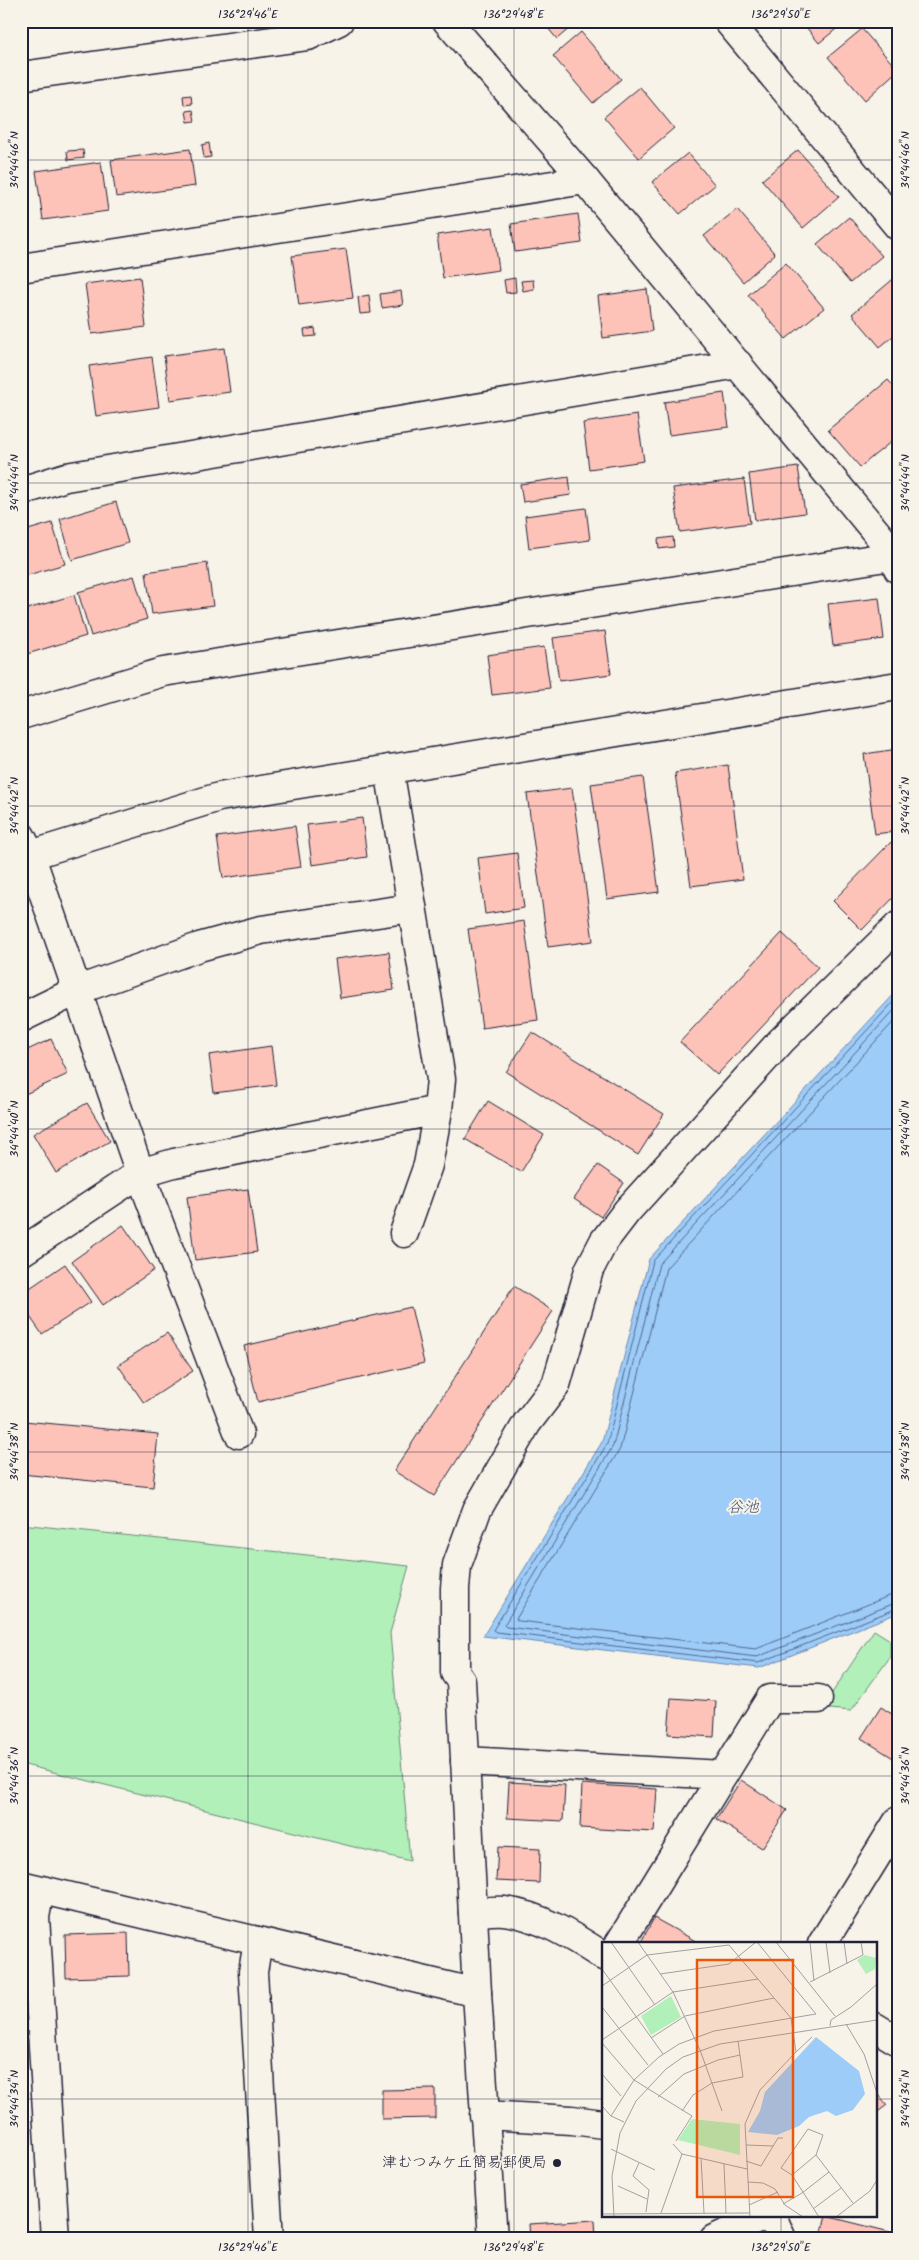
<svg xmlns="http://www.w3.org/2000/svg" width="919" height="2260" viewBox="0 0 919 2260" font-family="Kalam,'Klee One',sans-serif">
  <style>
    .green { fill: #b1f0b8; stroke: #6a897a }
    .water { fill: #9dccf9; stroke: #6c88ad }
    .lines { fill: none; stroke-linecap: round; stroke-linejoin: round }
    .shore { stroke: #536687; stroke-width: 1 }
    .building { fill: #fec3b8; stroke: #22223b }
    .street-casing { stroke: #22223b; stroke-width: 31 }
    .secondary-casing { stroke: #22223b; stroke-width: 31 }
    .street { stroke: #f7f3e8; stroke-width: 28 }
    .secondary { stroke: #f7f3e8; stroke-width: 28 }
    .ticks { fill: none; stroke: #22223b; stroke-width: 1; stroke-opacity: 0.45 }
    .poi-dot { fill: #22223b; stroke: #f7f3e8; stroke-width: 2 }
    .labels { text-anchor: middle; dominant-baseline: central; stroke-width: 4; stroke-linejoin: round; paint-order: stroke }
    .poi-label { font-size: 15px; fill: #22223b; stroke: #f7f3e8; text-anchor: end }
    .water-label { font-size: 16px; font-style: italic; fill: #475574; stroke: #f7f3e8 }
    .inset-road { fill: none; stroke: #a29fa3; stroke-width: 1 }
    .view { fill: #e8590c; fill-opacity: 0.15; stroke: #e8590c; stroke-width: 2.5 }
    .inset-edge { fill: none; stroke: #22223b; stroke-width: 2.5 }
    .neatline { fill: none; stroke: #22223b; stroke-width: 2 }
    .ticks-label { font-size: 12px; text-anchor: middle; fill: #22223b }
  </style>
  <rect width="100%" height="100%" fill="#f7f3e8"/>
  <filter id="ink" filterUnits="userSpaceOnUse"><feTurbulence type="fractalNoise" baseFrequency=".02" numOctaves="2"/><feDisplacementMap in="SourceGraphic" scale="10" xChannelSelector="R" yChannelSelector="G"/><feConvolveMatrix kernelMatrix="1 2 1 2 8 2 1 2 1" color-interpolation-filters="sRGB"/></filter>
  <g filter="url(#ink)">
    <!-- green -->
    <g class="green">
      <polygon points="21,1524 409,1566 390,1633 410,1861 21,1764"/>
      <polygon points="874,1630 890,1640 890,1657 851,1711 819,1708 830,1696"/>
    </g>
    <!-- water -->
    <polygon class="water" points="898,990 898,1613 759,1668 483,1636 602,1442 649,1259"/>
    <g class="lines">
      <!-- shore -->
      <g class="shore">
        <polyline points="898,997 653,1261 607,1444 493,1630 496,1632 758,1663 898,1608"/>
        <polyline points="898,1006 659,1264 613,1446 504,1625 506,1627 757,1657 898,1602"/>
        <polyline points="898,1017 666,1268 620,1449 516,1619 519,1621 756,1649 889,1596 898,1594"/>
      </g>
    </g>
    <!-- building -->
    <g class="building">
      <polygon points="542,21 578,21 557,39"/>
      <polygon points="801,21 846,21 819,43"/>
      <polygon points="862,29 898,70 865,100 828,57"/>
      <polygon points="581,32 621,79 593,103 553,56"/>
      <polygon points="640,87 674,128 639,158 604,117"/>
      <polygon points="191,95 192,104 184,105 183,96"/>
      <polygon points="193,110 195,121 188,122 186,111"/>
      <polygon points="209,143 211,157 204,158 202,145"/>
      <polygon points="190,149 195,186 116,197 111,160"/>
      <polygon points="83,150 84,158 68,160 67,151"/>
      <polygon points="798,150 839,197 803,228 762,180"/>
      <polygon points="688,153 715,185 680,214 652,182"/>
      <polygon points="101,162 108,211 43,220 36,171"/>
      <polygon points="737,209 775,254 743,282 704,236"/>
      <polygon points="578,214 582,243 515,252 511,224"/>
      <polygon points="849,217 882,256 850,283 817,244"/>
      <polygon points="493,227 499,270 443,278 437,235"/>
      <polygon points="346,249 353,298 299,305 292,256"/>
      <polygon points="786,263 824,308 786,339 748,295"/>
      <polygon points="898,275 898,332 880,347 852,314"/>
      <polygon points="140,277 146,327 92,334 85,284"/>
      <polygon points="515,278 516,292 506,293 504,280"/>
      <polygon points="533,280 534,289 523,291 521,281"/>
      <polygon points="647,289 652,331 603,338 598,296"/>
      <polygon points="401,291 403,305 382,308 380,294"/>
      <polygon points="369,295 371,313 360,314 358,297"/>
      <polygon points="315,328 316,336 305,337 304,330"/>
      <polygon points="224,348 230,392 170,400 164,356"/>
      <polygon points="152,357 159,407 96,416 89,366"/>
      <polygon points="888,380 898,391 898,436 860,467 828,430"/>
      <polygon points="724,393 729,427 669,435 664,402"/>
      <polygon points="637,415 644,461 589,469 583,423"/>
      <polygon points="798,467 805,513 755,520 749,474"/>
      <polygon points="569,477 571,495 523,502 520,484"/>
      <polygon points="744,479 750,523 680,532 673,488"/>
      <polygon points="116,502 128,543 72,560 60,519"/>
      <polygon points="586,508 590,540 529,548 525,516"/>
      <polygon points="52,523 65,564 21,577 21,532"/>
      <polygon points="673,537 674,547 659,549 658,539"/>
      <polygon points="207,563 213,606 152,614 146,572"/>
      <polygon points="134,576 147,619 91,636 78,592"/>
      <polygon points="74,595 86,636 27,654 21,635 21,611"/>
      <polygon points="879,598 884,639 833,646 828,604"/>
      <polygon points="605,631 611,674 559,681 553,638"/>
      <polygon points="544,647 550,688 492,695 487,655"/>
      <polygon points="898,749 898,831 875,834 864,754"/>
      <polygon points="728,765 743,879 691,886 675,773"/>
      <polygon points="643,777 659,892 607,899 591,784"/>
      <polygon points="572,788 593,941 548,947 527,794"/>
      <polygon points="362,818 367,857 312,865 307,825"/>
      <polygon points="295,826 301,867 223,878 217,837"/>
      <polygon points="891,842 898,849 898,893 862,930 833,901"/>
      <polygon points="517,853 524,908 485,914 478,858"/>
      <polygon points="524,921 538,1020 482,1028 468,929"/>
      <polygon points="782,933 818,967 717,1075 680,1042"/>
      <polygon points="389,952 394,990 340,998 335,959"/>
      <polygon points="532,1032 664,1114 638,1155 506,1072"/>
      <polygon points="51,1039 68,1074 21,1096 21,1053"/>
      <polygon points="271,1046 276,1085 214,1093 209,1055"/>
      <polygon points="488,1101 544,1135 521,1172 465,1139"/>
      <polygon points="87,1103 110,1141 56,1173 33,1134"/>
      <polygon points="598,1165 624,1183 601,1217 574,1199"/>
      <polygon points="248,1189 257,1252 195,1260 187,1197"/>
      <polygon points="123,1225 154,1270 103,1305 72,1261"/>
      <polygon points="65,1264 91,1302 42,1334 21,1304 21,1294"/>
      <polygon points="514,1286 553,1311 434,1496 394,1471"/>
      <polygon points="411,1307 424,1363 258,1402 244,1346"/>
      <polygon points="167,1333 193,1371 144,1403 118,1365"/>
      <polygon points="24,1421 158,1434 153,1487 21,1474"/>
      <polygon points="671,1698 716,1701 714,1737 668,1734"/>
      <polygon points="881,1707 898,1718 898,1761 861,1738"/>
      <polygon points="741,1780 787,1810 762,1848 716,1819"/>
      <polygon points="509,1782 565,1785 563,1821 507,1818"/>
      <polygon points="582,1784 657,1789 654,1832 580,1828"/>
      <polygon points="498,1847 540,1849 539,1883 496,1881"/>
      <polygon points="654,1918 701,1944 640,1944"/>
      <polygon points="128,1933 129,1976 66,1978 65,1935"/>
      <rect x="21" y="2039" width="4" height="23"/>
      <polygon points="435,2089 435,2118 382,2119 382,2090"/>
      <polygon points="875,2090 887,2105 875,2114"/>
      <polygon points="826,2216 890,2232 888,2239 820,2239"/>
      <polygon points="595,2220 596,2239 530,2239 529,2224"/>
    </g>
    <g class="lines">
      <!-- street casing -->
      <g class="street-casing">
        <g id="street">
          <polyline points="447,21 585,180 895,555 898,569"/>
          <polyline points="728,21 898,226"/>
          <polyline points="21,76 308,36 339,21"/>
          <polyline points="21,268 585,180"/>
          <polyline points="21,491 66,477 738,364"/>
          <polyline points="21,715 163,672 898,555"/>
          <polyline points="21,836 30,854 140,1173 239,1434"/>
          <polyline points="21,1018 78,990 199,947 261,930 412,908"/>
          <polyline points="404,1233 428,1165 438,1110"/>
          <polyline points="21,1252 140,1173 174,1163 438,1110 441,1079 389,769"/>
          <polyline points="465,1761 723,1775"/>
          <polyline points="21,1885 477,1993"/>
          <polyline points="40,1890 35,1917 55,2239"/>
          <path d="M473,1913C483,1912 494,1910 504,1911C539,1915 574,1937 603,1956"/>
          <polyline points="258,1941 253,1972 269,2239"/>
          <polyline points="619,1944 770,1699 818,1699"/>
          <polyline points="822,1944 898,1821"/>
          <polyline points="875,2027 898,2041"/>
          <polyline points="484,2115 572,2120 603,2124"/>
          <polyline points="772,2216 782,2239"/>
          <polyline points="493,2239 477,1993 461,1681 455,1673 455,1588 457,1565 477,1510 527,1423 556,1385 589,1270 604,1241 627,1211 781,1041 898,926"/>
          <polyline points="714,2239 765,2216"/>
        </g>
      </g>
      <!-- secondary casing -->
      <g class="secondary-casing">
        <polyline id="secondary" points="21,858 219,797 898,686"/>
      </g>
      <!-- street -->
      <use href="#street" class="street"/>
      <!-- secondary -->
      <use href="#secondary" class="secondary"/>
    </g>
  </g>
  <!-- ticks -->
  <path class="ticks" d="M248,21V2239M514,21V2239M781,21V1944M21,160H898M21,483H898M21,806H898M21,1129H898M21,1452H898M21,1776H898M21,2099H603M875,2099H898M781,2216V2239"/>
  <!-- markers -->
  <circle class="poi-dot" cx="557" cy="2163" r="5"/>
  <g class="labels">
    <!-- poi labels -->
    <g class="poi-label">
      <text x="547" y="2163">津むつみケ丘簡易郵便局</text>
    </g>
    <!-- water labels -->
    <g class="water-label">
      <text x="743" y="1507">谷池</text>
    </g>
  </g>
  <!-- overview -->
  <g transform="translate(602 1942)">
    <rect width="275" height="275" fill="#f7f3e8"/>
    <path d="M263,13L274,16L273,27L264,32L255,18ZM69,54L79,75L49,93L39,74ZM90,177L138,182V213L76,198Z" fill="#b1f0b8"/>
    <path d="M214,95L257,129L263,152L251,168L234,174L225,169L207,175L197,184L175,193L146,190L158,169L163,150Z" fill="#9dccf9"/>
    <path class="inset-road" d="M9,0L53,63M36,0L71,50L98,108L120,169M174,0L233,74M208,0L212,39M224,0L228,31M242,0L245,22M0,27L61,112M58,32L127,22L154,0M208,40L261,13L259,0M0,44L45,13L127,3L189,76L194,110L158,148L143,182L148,275M0,65L46,123M244,82L262,112L275,151M228,84L229,78L249,65L275,42M49,96L83,74L172,56M0,98L71,50L156,37M0,101L32,138L90,174L74,199M194,110L210,95M0,132L19,154M56,155L82,132L116,118L138,113M0,164L9,174L22,180M80,169L91,153L110,141L141,135L136,99M9,174L32,138L57,115L77,102L112,89L214,72L155,0M71,202L80,212L145,227M144,203L171,204M9,207L53,228M99,216L102,271M144,219L159,224L176,196H181M37,221L31,234L47,248L44,270M122,222L124,271M190,233L214,213M146,240L161,241L173,247L183,263L201,275M16,244L45,257M200,251L227,230M181,262L200,251M147,263L176,250M211,267L239,246M59,271L80,212M0,272L148,271M12,275L10,234L18,191L34,159L64,127L81,115L118,102L275,78M217,275L190,233L179,226L206,187L221,193L214,213L251,261M234,275L268,249L275,238"/>
    <path class="view" d="M95,18H191V255H95Z"/>
    <rect width="275" height="275" class="inset-edge"/>
  </g>
  <!-- margin -->
  <rect width="919" height="2260" fill="none" stroke="#f7f3e8" stroke-width="55"/>
  <rect x="28" y="28" width="864" height="2204" class="neatline"/>
  <g class="ticks-label">
    <text x="248" y="18">136°29'46"E</text>
    <text x="514" y="18">136°29'48"E</text>
    <text x="781" y="18">136°29'50"E</text>
    <text transform="translate(14 160) rotate(-90)" y="4">34°44'46"N</text>
    <text transform="translate(905 160) rotate(-90)" y="4">34°44'46"N</text>
    <text transform="translate(14 483) rotate(-90)" y="4">34°44'44"N</text>
    <text transform="translate(905 483) rotate(-90)" y="4">34°44'44"N</text>
    <text transform="translate(14 806) rotate(-90)" y="4">34°44'42"N</text>
    <text transform="translate(905 806) rotate(-90)" y="4">34°44'42"N</text>
    <text transform="translate(14 1129) rotate(-90)" y="4">34°44'40"N</text>
    <text transform="translate(905 1129) rotate(-90)" y="4">34°44'40"N</text>
    <text transform="translate(14 1452) rotate(-90)" y="4">34°44'38"N</text>
    <text transform="translate(905 1452) rotate(-90)" y="4">34°44'38"N</text>
    <text transform="translate(14 1776) rotate(-90)" y="4">34°44'36"N</text>
    <text transform="translate(905 1776) rotate(-90)" y="4">34°44'36"N</text>
    <text transform="translate(14 2099) rotate(-90)" y="4">34°44'34"N</text>
    <text transform="translate(905 2099) rotate(-90)" y="4">34°44'34"N</text>
    <text x="248" y="2251">136°29'46"E</text>
    <text x="514" y="2251">136°29'48"E</text>
    <text x="781" y="2251">136°29'50"E</text>
  </g>
</svg>
